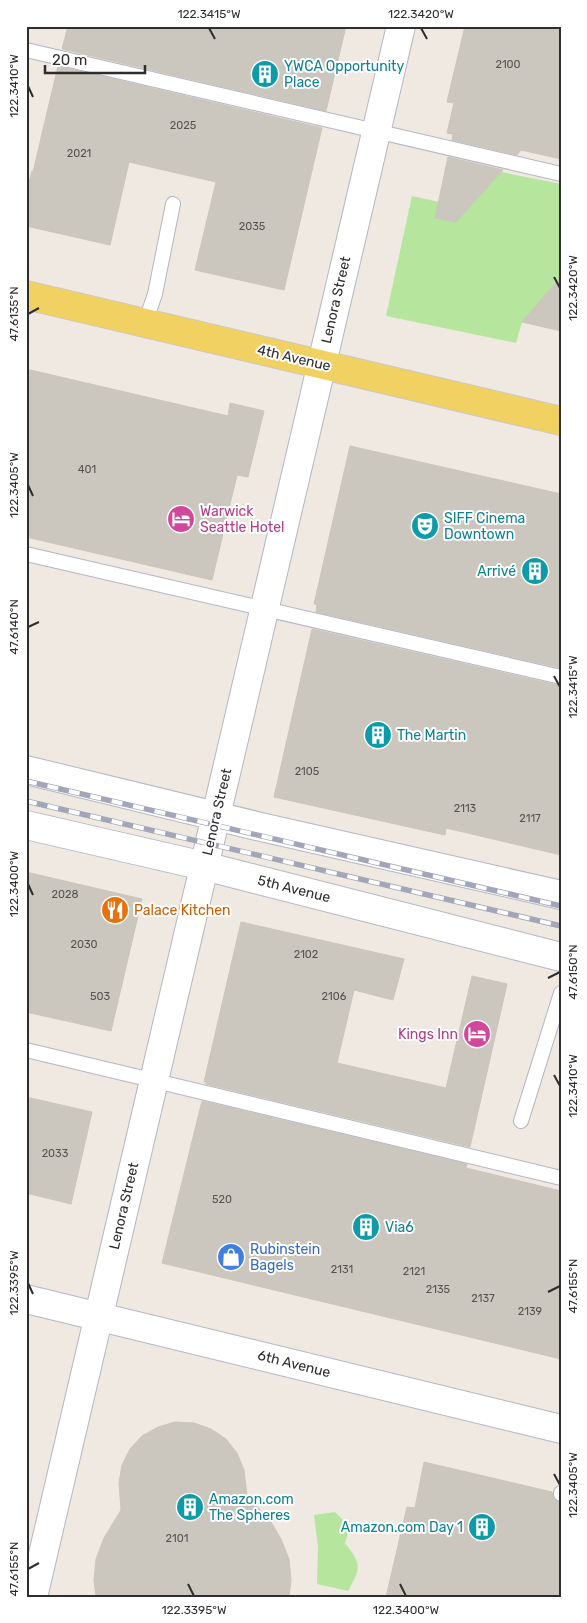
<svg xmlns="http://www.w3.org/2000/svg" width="587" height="1623" viewBox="0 0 587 1623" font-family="Rubik,sans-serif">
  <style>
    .green { fill: #b6e59e }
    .building { fill: #cbc7bf; stroke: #cbc5ba }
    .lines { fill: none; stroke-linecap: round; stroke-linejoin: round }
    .lane-casing { stroke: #b4b7c1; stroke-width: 16 }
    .secondary-casing { stroke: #b4b7c1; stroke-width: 30 }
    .primary-casing { stroke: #c9c9c9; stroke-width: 30 }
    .lane { stroke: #fff; stroke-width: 14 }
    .secondary { stroke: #fff; stroke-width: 28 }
    .primary { stroke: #f2d163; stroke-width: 28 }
    .rail-casing { stroke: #a3a6b8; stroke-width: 5.5 }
    .rail { stroke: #fff; stroke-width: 4; stroke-dasharray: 11; stroke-linecap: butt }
    .ticks { fill: none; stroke: #2e2e2e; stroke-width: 2 }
    .labels { text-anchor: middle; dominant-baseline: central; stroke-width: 4; stroke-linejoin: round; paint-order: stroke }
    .number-label { font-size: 11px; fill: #555452 }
    .culture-label { font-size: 14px; fill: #0d838f; stroke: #fff; text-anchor: start }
    .street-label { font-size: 14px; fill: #2e2e2e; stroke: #fff }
    .hotel-label { font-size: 14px; fill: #b23c85; stroke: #fff; text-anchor: start }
    .food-label { font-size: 14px; fill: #c56008; stroke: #fff; text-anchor: start }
    .shop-label { font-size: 14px; fill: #366cbe; stroke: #fff; text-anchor: start }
    .neatline { fill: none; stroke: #2e2e2e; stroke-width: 2 }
    .ticks-label { font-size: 12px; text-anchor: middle; fill: #2e2e2e }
  </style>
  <rect width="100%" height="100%" fill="#efe9e1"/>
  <!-- green -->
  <g class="green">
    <polygon points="501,172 561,184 561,277 522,322 516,343 386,316 412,196 439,202 435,218 456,222"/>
    <path d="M335,1512L350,1527L345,1543C362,1565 361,1567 348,1591L317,1584L318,1547L314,1515Z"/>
  </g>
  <!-- building -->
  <g class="building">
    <polygon points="68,26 346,26 326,111 62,49"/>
    <polygon points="465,26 561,26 561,159 521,150 517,155 452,140 453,134 447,133 454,103 447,102"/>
    <polygon points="58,66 322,128 284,290 195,270 216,182 129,162 110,245 26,226 26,193 32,171 33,172"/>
    <polygon points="448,157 503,170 456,222 435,218"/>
    <polygon points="561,277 561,331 522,322"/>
    <polygon points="26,369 228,416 230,403 264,411 248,477 237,475 212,580 26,537"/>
    <polygon points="350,446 561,494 561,668 316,612 317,605 314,604"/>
    <polygon points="312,629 561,686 561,855 446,828 445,835 274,797"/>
    <polygon points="26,872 142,899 111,1031 26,1012"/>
    <polygon points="241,922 404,959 393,1000 354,990 337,1063 446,1088 472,976 507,984 470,1147 206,1084 206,1082 204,1082"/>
    <polygon points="26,1097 92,1112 71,1204 26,1193"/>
    <polygon points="202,1101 467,1164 466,1168 561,1191 561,1359 162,1263"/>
    <polygon points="175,1422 194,1423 211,1429 226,1439 237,1453 244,1470 247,1496 270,1520 281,1539 289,1559 291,1581 289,1597 96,1597 94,1580 96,1559 104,1538 121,1510 119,1483 122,1465 130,1449 142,1436 158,1427"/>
    <polygon points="424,1462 552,1492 554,1499 561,1503 561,1597 386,1597 407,1507 415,1508"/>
  </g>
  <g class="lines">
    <!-- lane casing -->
    <g class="lane-casing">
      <g id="lane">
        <polyline points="26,50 561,174"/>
        <polyline points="145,323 155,294 173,204"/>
        <polyline points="26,554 561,677"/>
        <polyline points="26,1050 561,1178"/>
        <polyline points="521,1121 561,993"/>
        <polyline points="561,1494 561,1493"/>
      </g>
    </g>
    <!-- secondary casing -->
    <g class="secondary-casing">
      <g id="secondary">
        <polyline points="26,770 261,827 561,895"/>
        <polyline points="26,825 204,866 561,957"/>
        <polyline points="26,1299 561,1429"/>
        <polyline points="33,1597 401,26"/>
      </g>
    </g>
    <!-- primary casing -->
    <g class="primary-casing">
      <polyline id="primary" points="26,295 561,421"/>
    </g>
    <!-- lane -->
    <use href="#lane" class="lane"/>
    <!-- secondary -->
    <use href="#secondary" class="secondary"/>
    <!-- primary -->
    <use href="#primary" class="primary"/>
    <!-- rail casing -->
    <g class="rail-casing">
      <g id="rail">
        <polyline points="26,781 561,906"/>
        <polyline points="26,801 561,926"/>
      </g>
    </g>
    <!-- rail -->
    <use href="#rail" class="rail"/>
  </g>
  <!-- ticks -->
  <path class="ticks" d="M209,28L215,39M421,28L427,39M28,86L33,97M554,277L560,288M28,314L39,308M28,485L33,496M28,627L39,622M554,676L560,687M28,884L33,895M548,978L560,972M554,1075L560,1086M28,1283L33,1294M548,1292L560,1286M554,1474L560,1485M28,1569L39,1563M188,1584L194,1596M400,1584L406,1596"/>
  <!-- icons -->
  <defs>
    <g id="building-disc" transform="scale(1.4375)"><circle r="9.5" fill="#0f9aa8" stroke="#fff"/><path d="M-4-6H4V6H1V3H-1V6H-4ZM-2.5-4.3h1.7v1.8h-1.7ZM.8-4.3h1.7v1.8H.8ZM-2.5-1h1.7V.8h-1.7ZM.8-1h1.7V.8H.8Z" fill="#fff"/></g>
    <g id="hotel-disc" transform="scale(1.4375)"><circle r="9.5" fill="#d1479c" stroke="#fff"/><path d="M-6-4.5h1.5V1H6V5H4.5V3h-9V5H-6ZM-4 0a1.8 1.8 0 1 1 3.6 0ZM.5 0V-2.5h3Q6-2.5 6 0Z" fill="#fff"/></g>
    <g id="theatre-disc" transform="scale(1.4375)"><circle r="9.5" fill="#0f9aa8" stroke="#fff"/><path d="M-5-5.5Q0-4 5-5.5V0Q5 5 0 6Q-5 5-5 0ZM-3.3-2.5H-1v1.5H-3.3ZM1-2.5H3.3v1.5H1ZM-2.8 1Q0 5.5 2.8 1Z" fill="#fff"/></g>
    <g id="restaurant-disc" transform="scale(1.4375)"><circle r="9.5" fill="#e8710a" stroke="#fff"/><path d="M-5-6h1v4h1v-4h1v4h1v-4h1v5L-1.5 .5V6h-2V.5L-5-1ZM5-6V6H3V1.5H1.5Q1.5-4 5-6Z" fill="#fff"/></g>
    <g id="shop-disc" transform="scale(1.4375)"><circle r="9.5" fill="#3f7fe0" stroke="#fff"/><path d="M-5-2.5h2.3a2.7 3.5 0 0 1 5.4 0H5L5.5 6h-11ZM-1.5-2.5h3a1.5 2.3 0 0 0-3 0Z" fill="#fff"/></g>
  </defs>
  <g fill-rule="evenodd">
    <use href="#building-disc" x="265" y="74"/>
    <use href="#hotel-disc" x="181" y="519"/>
    <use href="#theatre-disc" x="425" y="526"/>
    <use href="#building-disc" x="535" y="571"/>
    <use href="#building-disc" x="378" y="735"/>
    <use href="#restaurant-disc" x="115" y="910"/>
    <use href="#hotel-disc" x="477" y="1034"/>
    <use href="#building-disc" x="366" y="1227"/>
    <use href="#shop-disc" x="231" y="1257"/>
    <use href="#building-disc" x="190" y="1507"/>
    <use href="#building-disc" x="482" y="1527"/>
  </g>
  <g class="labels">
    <!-- number labels -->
    <g class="number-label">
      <text x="508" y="64">2100</text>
      <text x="183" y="125">2025</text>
      <text x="79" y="153">2021</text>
      <text x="252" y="226">2035</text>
      <text x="87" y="469">401</text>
      <text x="307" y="771">2105</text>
      <text x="465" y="808">2113</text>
      <text x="530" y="818">2117</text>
      <text x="65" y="894">2028</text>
      <text x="84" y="944">2030</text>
      <text x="306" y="954">2102</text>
      <text x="100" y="996">503</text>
      <text x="334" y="996">2106</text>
      <text x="55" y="1153">2033</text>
      <text x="222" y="1199">520</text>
      <text x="342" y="1269">2131</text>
      <text x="414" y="1271">2121</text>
      <text x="438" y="1289">2135</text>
      <text x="483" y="1298">2137</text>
      <text x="530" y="1311">2139</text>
      <text x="177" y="1538">2101</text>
    </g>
    <!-- culture labels -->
    <g class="culture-label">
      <text x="284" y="66">YWCA Opportunity<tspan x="284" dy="16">Place</tspan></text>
      <text x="444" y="518">SIFF Cinema<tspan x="444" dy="16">Downtown</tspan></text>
      <text x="516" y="571" text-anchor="end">Arrivé</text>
      <text x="397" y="735">The Martin</text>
      <text x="385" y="1227">Via6</text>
      <text x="209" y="1499">Amazon.com<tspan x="209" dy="16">The Spheres</tspan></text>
      <text x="463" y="1527" text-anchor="end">Amazon.com Day 1</text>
    </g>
    <!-- street labels -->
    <g class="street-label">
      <text transform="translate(336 300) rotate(-77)">Lenora Street</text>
      <text transform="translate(294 358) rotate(13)">4th Avenue</text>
      <text transform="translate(217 812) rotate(-77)">Lenora Street</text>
      <text transform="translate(294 889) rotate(14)">5th Avenue</text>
      <text transform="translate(124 1206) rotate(-77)">Lenora Street</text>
      <text transform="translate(294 1364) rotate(14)">6th Avenue</text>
    </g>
    <!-- hotel labels -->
    <g class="hotel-label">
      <text x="200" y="511">Warwick<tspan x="200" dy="16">Seattle Hotel</tspan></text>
      <text x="458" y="1034" text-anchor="end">Kings Inn</text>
    </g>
    <!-- food labels -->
    <g class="food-label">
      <text x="134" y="910">Palace Kitchen</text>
    </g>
    <!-- shop labels -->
    <g class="shop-label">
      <text x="250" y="1249">Rubinstein<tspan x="250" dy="16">Bagels</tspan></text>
    </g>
  </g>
  <!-- border -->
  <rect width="587" height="1623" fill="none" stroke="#ffffff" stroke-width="55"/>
  <!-- scale -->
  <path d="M45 65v8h100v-8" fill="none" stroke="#2e2e2e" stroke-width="2.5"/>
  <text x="52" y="65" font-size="15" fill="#2e2e2e" stroke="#ffffff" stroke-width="4" paint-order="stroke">20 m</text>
  <rect x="28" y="28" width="532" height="1568" class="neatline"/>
  <g class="ticks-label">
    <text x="209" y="18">122.3415°W</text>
    <text x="421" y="18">122.3420°W</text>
    <text transform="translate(14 86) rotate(-90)" y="4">122.3410°W</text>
    <text transform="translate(573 288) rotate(-90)" y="4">122.3420°W</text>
    <text transform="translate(14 314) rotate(-90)" y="4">47.6135°N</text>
    <text transform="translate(14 485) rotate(-90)" y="4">122.3405°W</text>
    <text transform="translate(14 627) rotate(-90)" y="4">47.6140°N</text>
    <text transform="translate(573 687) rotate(-90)" y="4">122.3415°W</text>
    <text transform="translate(14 884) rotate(-90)" y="4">122.3400°W</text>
    <text transform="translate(573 972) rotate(-90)" y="4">47.6150°N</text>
    <text transform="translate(573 1086) rotate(-90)" y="4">122.3410°W</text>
    <text transform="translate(14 1283) rotate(-90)" y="4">122.3395°W</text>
    <text transform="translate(573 1286) rotate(-90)" y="4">47.6155°N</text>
    <text transform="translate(573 1485) rotate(-90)" y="4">122.3405°W</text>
    <text transform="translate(14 1569) rotate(-90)" y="4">47.6155°N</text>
    <text x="194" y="1614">122.3395°W</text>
    <text x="406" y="1614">122.3400°W</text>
  </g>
</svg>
